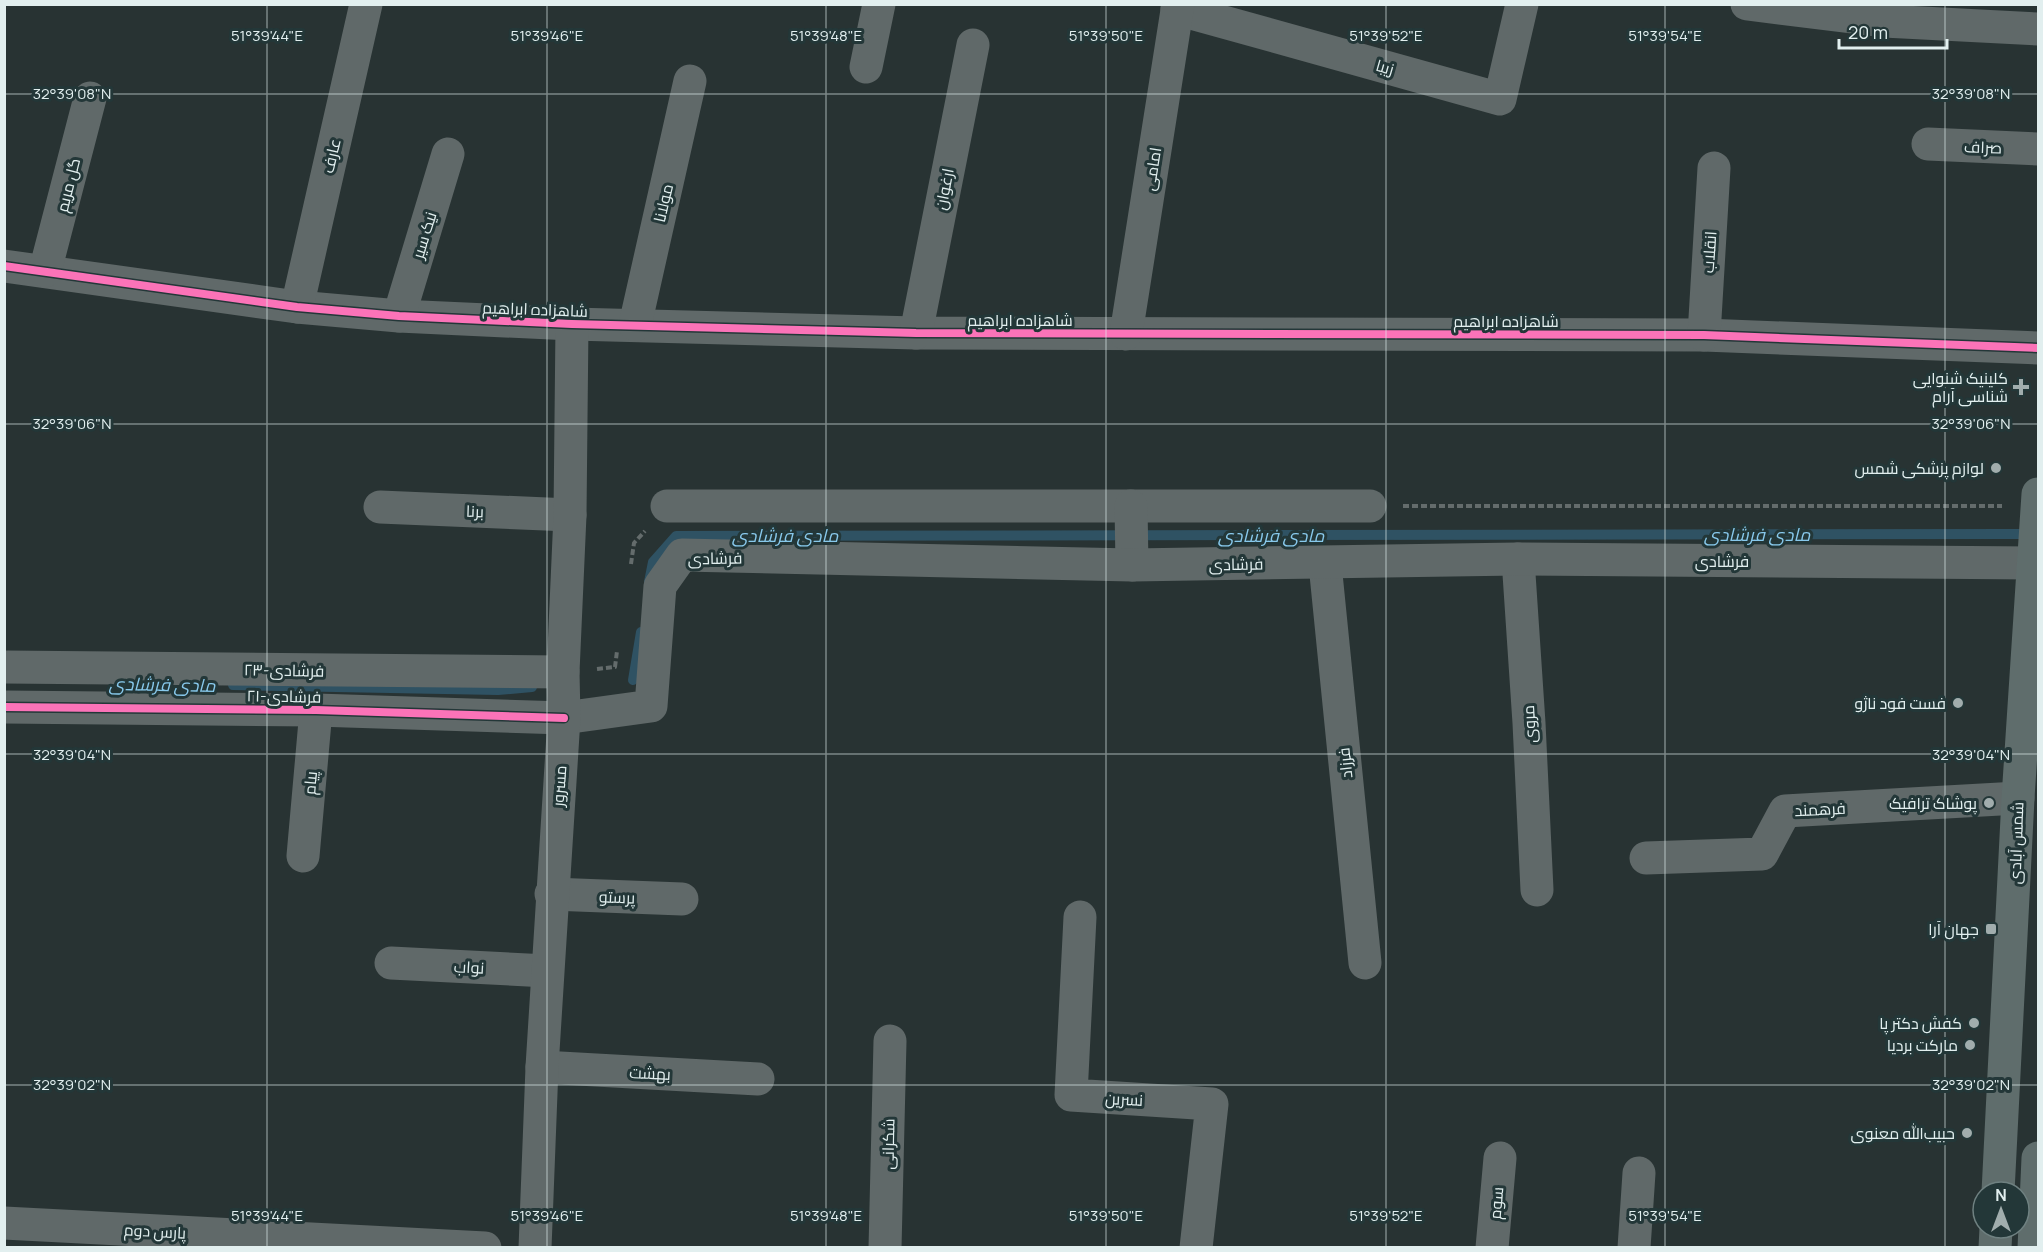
<svg xmlns="http://www.w3.org/2000/svg" width="2043" height="1252" viewBox="0 0 2043 1252" font-family="Manrope,Cairo,sans-serif">
  <style>
    .lines { fill: none; stroke-linecap: round; stroke-linejoin: round }
    .stream { stroke: #2f5263; stroke-width: 10 }
    .path { stroke: #646c6c; stroke-width: 4; stroke-dasharray: 6 3; stroke-linecap: butt }
    .minor { stroke: #606969; stroke-width: 33 }
    .major { stroke: #5f6d6c; stroke-width: 33 }
    .cycleway-casing { stroke: #233738; stroke-width: 11 }
    .cycleway { stroke: #fb73b8; stroke-width: 8 }
    .ticks { fill: none; stroke: #e2efef; stroke-width: 1.5; stroke-opacity: 0.45 }
    .poi-dot { fill: #a1adad; stroke: #233738; stroke-width: 2 }
    .labels { text-anchor: middle; dominant-baseline: central; stroke-width: 6; stroke-linejoin: round; paint-order: stroke }
    .street-label { font-size: 16px; fill: #e2efef; stroke: #233738 }
    .poi-label { font-size: 16px; fill: #e2efef; stroke: #233738; text-anchor: end }
    .water-label { font-size: 18px; font-style: italic; fill: #88c9ec; stroke: #233738 }
    .ticks-label { font-size: 15px; text-anchor: middle; fill: #e2efef; stroke: #233738; stroke-width: 6; stroke-linejoin: round; paint-order: stroke }
  </style>
  <rect width="100%" height="100%" fill="#283333"/>
  <g class="lines">
    <!-- stream -->
    <g class="stream">
      <polyline points="649,582 653,562 676,536 2020,534"/>
      <polyline points="633,680 641,632"/>
      <polyline points="233,685 498,690 532,687"/>
    </g>
    <!-- path -->
    <g class="path">
      <polyline points="1403,506 2002,506"/>
      <polyline points="631,564 634,543 645,531"/>
      <polyline points="597,669 615,667 617,651"/>
    </g>
    <!-- minor -->
    <g class="minor">
      <polyline points="1747,4 1884,21 2038,29"/>
      <polyline points="1177,9 1500,99 1522,4"/>
      <polyline points="866,67 879,4"/>
      <polyline points="1928,144 2038,149"/>
      <polyline points="4,266 297,307 399,316 572,324 916,333 1704,335 2038,348"/>
      <polyline points="45,271 90,98"/>
      <polyline points="297,307 366,4"/>
      <polyline points="399,316 448,154"/>
      <polyline points="635,325 690,81"/>
      <polyline points="916,333 973,45"/>
      <polyline points="1126,334 1178,4"/>
      <polyline points="1704,335 1714,168"/>
      <polyline points="667,506 1370,506"/>
      <polyline points="1131,506 1132,565"/>
      <polyline points="380,507 570,515"/>
      <polyline points="1518,559 1529,723 1537,890"/>
      <polyline points="1325,564 1365,963"/>
      <polyline points="4,667 563,672"/>
      <polyline points="4,707 316,710 564,718 651,706 660,586 682,555 1132,565 1518,559 2034,563"/>
      <polyline points="303,856 316,710"/>
      <polyline points="1646,858 1762,854 1785,811 2018,798"/>
      <polyline points="551,894 682,899"/>
      <polyline points="1080,917 1071,1095 1212,1104 1196,1248"/>
      <polyline points="391,963 547,971"/>
      <polyline points="542,1067 758,1079"/>
      <polyline points="4,1223 485,1248"/>
      <polyline points="535,1248 542,1067 564,718 563,672 570,515 572,324"/>
      <polyline points="885,1248 890,1041"/>
      <polyline points="1492,1248 1500,1158"/>
      <polyline points="1634,1248 1639,1173"/>
    </g>
    <!-- major -->
    <g class="major">
      <polyline points="1998,1192 2018,798 2038,494"/>
      <polyline points="1995,1248 1996,1228"/>
      <polyline points="2034,1248 2038,1158"/>
    </g>
    <!-- cycleway casing -->
    <g class="cycleway-casing">
      <g id="cycleway">
        <polyline points="4,266 297,307 399,316 572,324 916,333 1704,335 2038,348"/>
        <polyline points="4,707 316,710 564,718"/>
      </g>
    </g>
    <!-- cycleway -->
    <use href="#cycleway" class="cycleway"/>
  </g>
  <!-- ticks -->
  <path class="ticks" d="M267,4V1248M547,4V1248M826,4V1248M1106,4V1248M1386,4V1248M1665,4V1248M1945,4V1248M4,94H2038M4,424H2038M4,754H2038M4,1085H2038"/>
  <!-- markers -->
  <g class="poi-dot">
    <path d="M2018 378h6v6h6v6h-6v6h-6v-6h-6v-6h6z"/>
    <circle cx="1996" cy="468" r="6"/>
    <circle cx="1958" cy="703" r="6"/>
    <circle cx="1989" cy="803" r="6"/>
    <rect x="1985" y="923" width="12" height="12" rx="3"/>
    <circle cx="1974" cy="1023" r="6"/>
    <circle cx="1970" cy="1045" r="6"/>
    <circle cx="1967" cy="1133" r="6"/>
  </g>
  <g class="labels">
    <!-- street labels -->
    <g class="street-label">
      <text transform="translate(1385 67) rotate(16)">زیبا</text>
      <text transform="translate(1983 147) rotate(2)">صراف</text>
      <text transform="translate(331 156) rotate(-77)">عارف</text>
      <text transform="translate(1152 169) rotate(-81)">امامی</text>
      <text transform="translate(68 185) rotate(-76)">گل مریم</text>
      <text transform="translate(944 189) rotate(-79)">ارغوان</text>
      <text transform="translate(663 203) rotate(-77)">مولانا</text>
      <text transform="translate(424 235) rotate(-73)">نیک سیر</text>
      <text transform="translate(1709 252) rotate(-86)">انقلاب</text>
      <text transform="translate(535 309) rotate(2)">شاهزاده ابراهیم</text>
      <text x="1020" y="320">شاهزاده ابراهیم</text>
      <text x="1506" y="321">شاهزاده ابراهیم</text>
      <text transform="translate(475 511) rotate(2)">برنا</text>
      <text transform="translate(715 558) rotate(-1)">فرشادی</text>
      <text x="1722" y="561">فرشادی</text>
      <text transform="translate(1236 564) rotate(-1)">فرشادی</text>
      <text transform="translate(284 670) rotate(1)">۲۳-فرشادی</text>
      <text transform="translate(284 696) rotate(1)">۲۱-فرشادی</text>
      <text transform="translate(1529 724) rotate(-93)">مروی</text>
      <text transform="translate(1345 763) rotate(-96)">فرزاد</text>
      <text transform="translate(310 783) rotate(-85)">پیام</text>
      <text transform="translate(559 786) rotate(-86)">مسرور</text>
      <text transform="translate(1820 809) rotate(-3)">فرهمند</text>
      <text transform="translate(2016 843) rotate(-88)">شمس آبادی</text>
      <text transform="translate(617 897) rotate(2)">پرستو</text>
      <text transform="translate(469 967) rotate(3)">نواب</text>
      <text transform="translate(650 1073) rotate(3)">بهشت</text>
      <text transform="translate(1124 1099) rotate(3)">نسرین</text>
      <text transform="translate(888 1144) rotate(-89)">شکرانی</text>
      <text transform="translate(1496 1203) rotate(-85)">سوم</text>
      <text transform="translate(155 1231) rotate(3)">پارس دوم</text>
    </g>
    <!-- poi labels -->
    <g class="poi-label">
      <text x="2008" y="378">کلینیک شنوایی<tspan x="2008" dy="18">شناسی آرام</tspan></text>
      <text x="1984" y="468">لوازم پزشکی شمس</text>
      <text x="1946" y="703">فست فود ناژو</text>
      <text x="1977" y="803">پوشاک ترافیک</text>
      <text x="1979" y="929">جهان آرا</text>
      <text x="1962" y="1023">کفش دکتر پا</text>
      <text x="1958" y="1045">مارکت بردیا</text>
      <text x="1955" y="1133">حبیب‌الله معنوی</text>
    </g>
    <!-- water labels -->
    <g class="water-label">
      <text x="1757" y="534">مادی فرشادی</text>
      <text x="785" y="535">مادی فرشادی</text>
      <text x="1271" y="535">مادی فرشادی</text>
      <text transform="translate(162 684) rotate(1)">مادی فرشادی</text>
    </g>
  </g>
  <g class="ticks-label">
    <text x="267" y="41">51°39'44"E</text>
    <text x="547" y="41">51°39'46"E</text>
    <text x="826" y="41">51°39'48"E</text>
    <text x="1106" y="41">51°39'50"E</text>
    <text x="1386" y="41">51°39'52"E</text>
    <text x="1665" y="41">51°39'54"E</text>
    <text x="72" y="99">32°39'08"N</text>
    <text x="1971" y="99">32°39'08"N</text>
    <text x="72" y="429">32°39'06"N</text>
    <text x="1971" y="429">32°39'06"N</text>
    <text x="72" y="760">32°39'04"N</text>
    <text x="1971" y="760">32°39'04"N</text>
    <text x="72" y="1090">32°39'02"N</text>
    <text x="1971" y="1090">32°39'02"N</text>
    <text x="267" y="1221">51°39'44"E</text>
    <text x="547" y="1221">51°39'46"E</text>
    <text x="826" y="1221">51°39'48"E</text>
    <text x="1106" y="1221">51°39'50"E</text>
    <text x="1386" y="1221">51°39'52"E</text>
    <text x="1665" y="1221">51°39'54"E</text>
  </g>
  <!-- border -->
  <rect width="2043" height="1252" fill="none" stroke="#e2efef" stroke-width="12"/>
  <!-- north arrow -->
  <g transform="translate(2001 1210)"><circle r="28" fill="#233738" stroke="#6f8181" stroke-width="1.5"/>
  <path d="M0-4.5L10 22L0 15L-10 22Z" fill="#a1adad"/>
  <text y="-9" font-size="16" font-weight="bold" text-anchor="middle" fill="#e2efef">N</text>
  </g>
  <!-- scale -->
  <path d="M1839 39v9h108v-9" fill="none" stroke="#e2efef" stroke-width="3"/>
  <text x="1848" y="39" font-size="18" fill="#e2efef" stroke="#233738" stroke-width="4.5" paint-order="stroke">20 m</text>
</svg>
